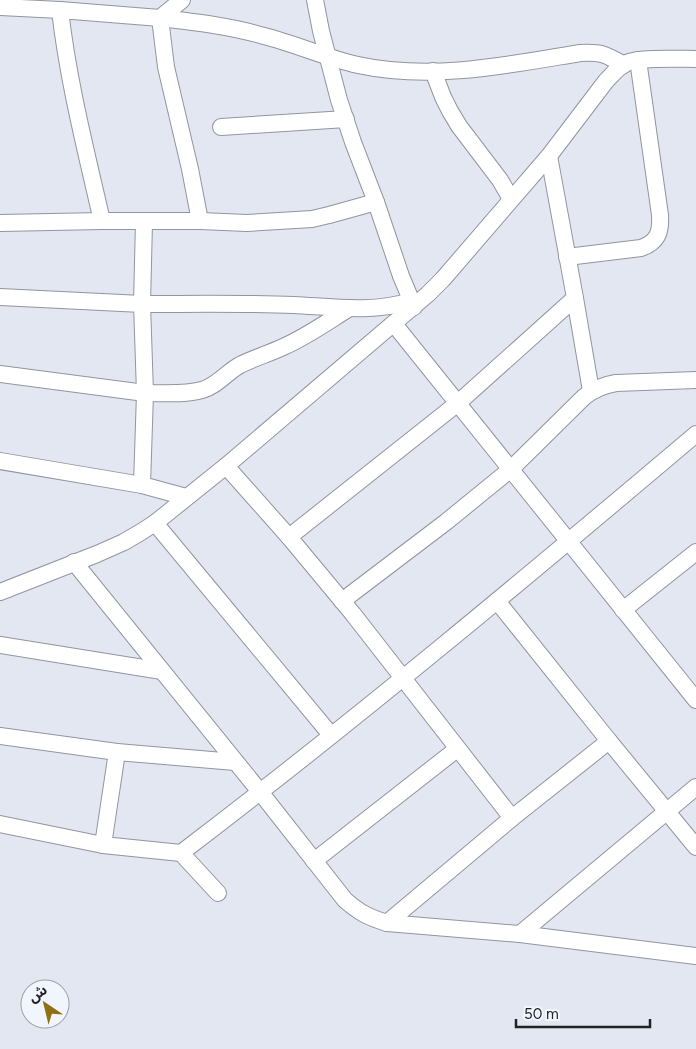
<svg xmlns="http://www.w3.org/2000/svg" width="696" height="1049" viewBox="0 0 696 1049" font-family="Figtree,'Noto Sans Arabic',sans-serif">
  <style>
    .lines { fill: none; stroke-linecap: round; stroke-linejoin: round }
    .minor-casing { stroke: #91959f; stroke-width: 18 }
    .minor { stroke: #fff; stroke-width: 16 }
  </style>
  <rect width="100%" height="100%" fill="#e3e7f2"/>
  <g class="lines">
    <!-- minor casing -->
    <g class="minor-casing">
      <g id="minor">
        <polyline points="315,0 321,31 339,100 353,142 376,202 401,276 414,307"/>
        <polyline points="0,7 60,10"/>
        <path d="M60,10L160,18L166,67L190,169L200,221H102C86,151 68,81 60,10Z"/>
        <path d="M160,18C195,22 230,26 264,36C296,44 326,58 358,65C432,81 508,65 580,53C602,52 605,54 624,65"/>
        <polyline points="160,18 182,0"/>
        <polyline points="433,71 443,97 450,111 459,126 500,180 511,199"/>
        <polyline points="221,127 346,119"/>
        <polyline points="200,221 247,223 312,219 329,215 376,202"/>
        <path d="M144,222L142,304C192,304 243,303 294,305C333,307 373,313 411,301"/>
        <polyline points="0,223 102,221"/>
        <path d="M567,257L641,248C658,242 661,232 660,215L638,60"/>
        <path d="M0,297L142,304L145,393C164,393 184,395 202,390C217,386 227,372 240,365C254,358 268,354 283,347C306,337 327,322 348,309"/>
        <polyline points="575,298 591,391"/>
        <polyline points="394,324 696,700"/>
        <polyline points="0,374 145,393 142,485 0,461"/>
        <polyline points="226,466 289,537 353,614 512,818 387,923"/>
        <polyline points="142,485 186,497"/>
        <polyline points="155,523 331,735"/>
        <polyline points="289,537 458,403 575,298 549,156"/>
        <path d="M74,562L261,793L345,900C360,913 368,917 387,923L520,934L696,956"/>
        <path d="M0,592L97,554L124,542L141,532L155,523L226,466L428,294L443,279L549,156L606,81C612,75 618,67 626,63C640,57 680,59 696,59"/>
        <path d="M342,601L446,522L511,469L584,397C594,389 603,385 616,383L696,380"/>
        <polyline points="497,601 609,741 512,818"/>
        <polyline points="623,610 696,552"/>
        <polyline points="0,645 162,671"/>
        <polyline points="0,736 117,752 235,762"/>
        <polyline points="609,741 696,847"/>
        <path d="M0,824L103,845L181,853C357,719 527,577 696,434"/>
        <polyline points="103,845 117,752"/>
        <polyline points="181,853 218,893"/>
        <polyline points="314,861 457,749"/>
        <polyline points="520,934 696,787"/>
      </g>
    </g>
    <!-- minor -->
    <use href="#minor" class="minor"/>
  </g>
  <!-- north arrow -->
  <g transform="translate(45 1004) rotate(325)"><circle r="24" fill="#f1f5fd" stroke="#9da1a7"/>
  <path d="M0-4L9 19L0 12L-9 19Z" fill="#8f7014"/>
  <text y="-8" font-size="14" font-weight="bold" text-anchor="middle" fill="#202225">ش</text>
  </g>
  <!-- scale -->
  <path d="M516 1019v8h134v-8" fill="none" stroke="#202225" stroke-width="2.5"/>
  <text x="524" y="1019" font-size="15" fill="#202225" stroke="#f1f5fd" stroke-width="4" paint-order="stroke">50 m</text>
</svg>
